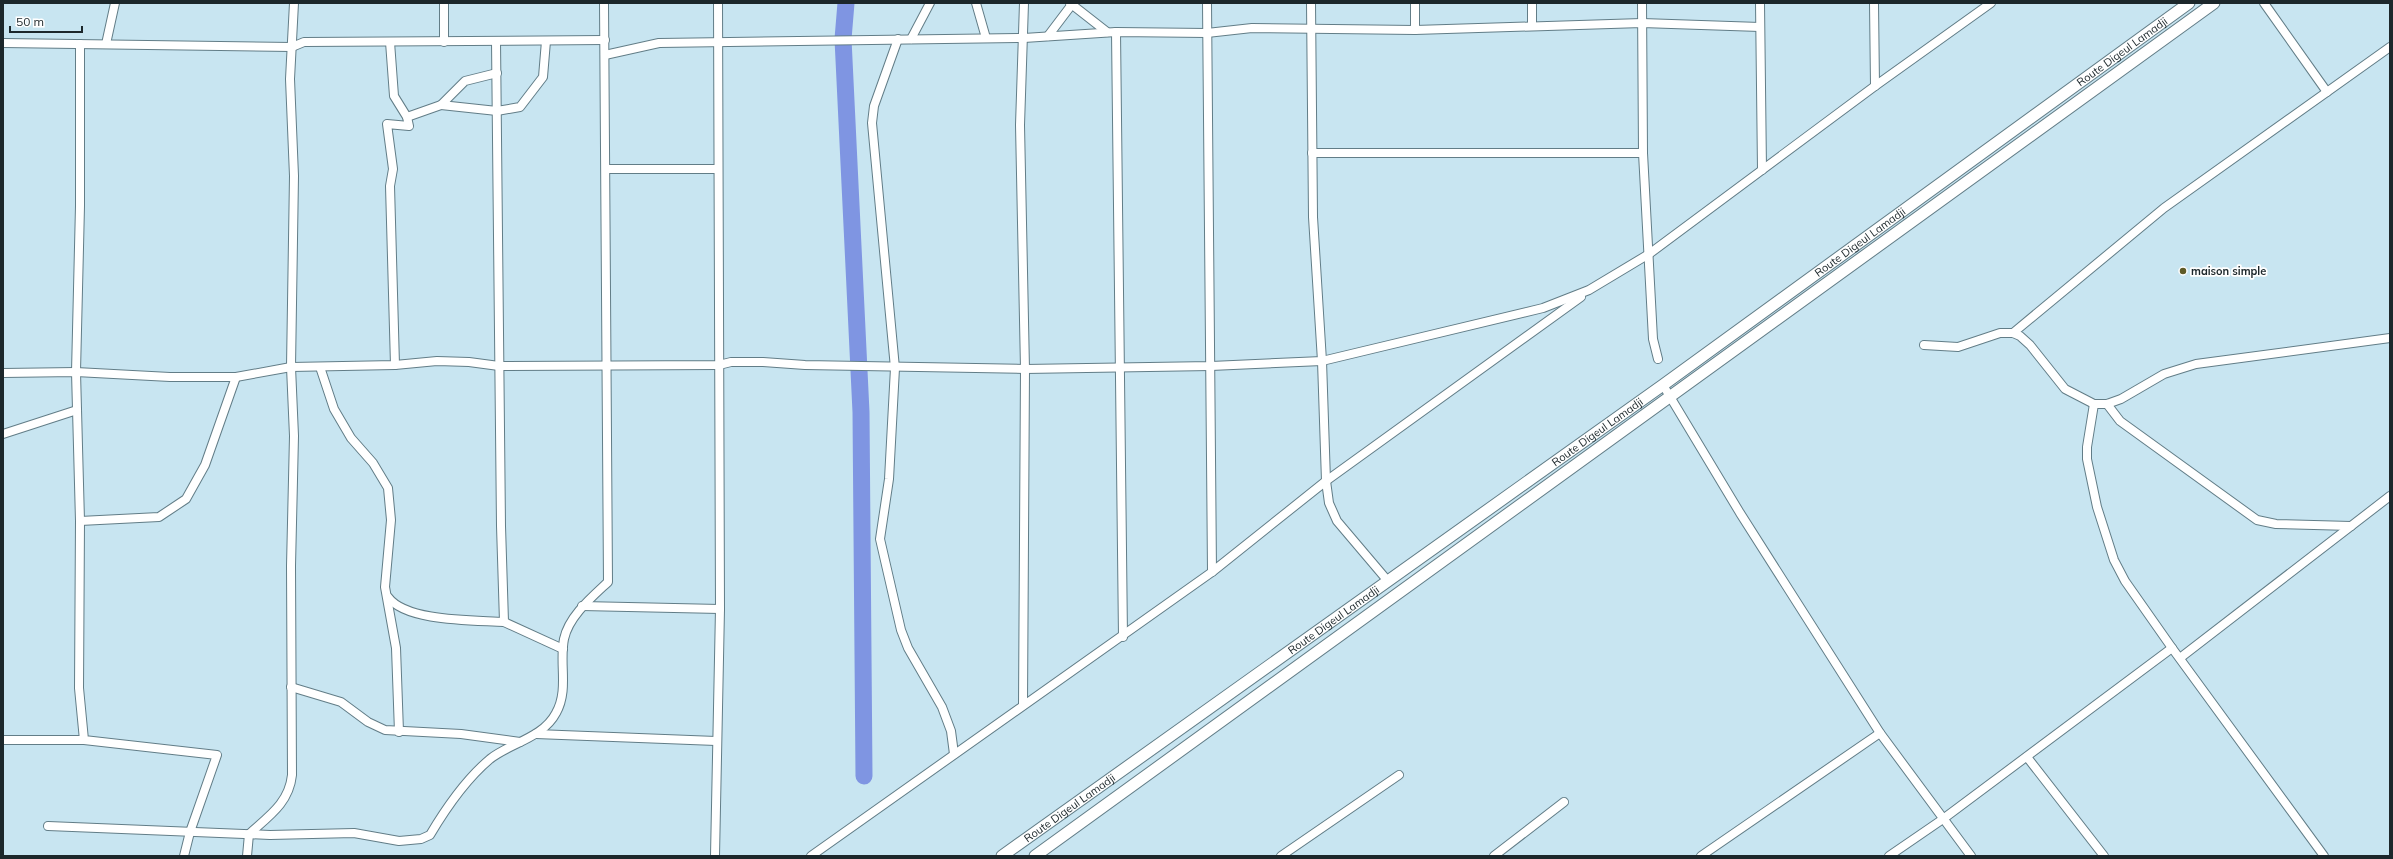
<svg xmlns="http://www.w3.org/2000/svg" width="2393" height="859" viewBox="0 0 2393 859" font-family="Mulish,sans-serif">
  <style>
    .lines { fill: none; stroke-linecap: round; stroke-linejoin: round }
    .river { stroke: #7f95e2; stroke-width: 17 }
    .street-casing { stroke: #627d87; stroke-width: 10 }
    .secondary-casing { stroke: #627d87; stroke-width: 13 }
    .street { stroke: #fff; stroke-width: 8 }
    .secondary { stroke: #fff; stroke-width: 11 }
    .poi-dot { fill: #5e5a26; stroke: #fff; stroke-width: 1.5 }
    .labels { text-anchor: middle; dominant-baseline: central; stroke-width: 3.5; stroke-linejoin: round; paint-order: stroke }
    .street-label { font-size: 11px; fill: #1c272b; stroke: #fff }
    .poi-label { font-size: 11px; font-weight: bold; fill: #1c272b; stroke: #fff; text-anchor: start }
  </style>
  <rect width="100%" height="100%" fill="#c8e5f1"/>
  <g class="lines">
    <!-- river -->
    <polyline class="river" points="846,3 843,39 861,412 864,776"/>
    <!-- street casing -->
    <g class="street-casing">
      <g id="street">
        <polyline points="444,3 444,42"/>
        <polyline points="976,3 986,38"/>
        <polyline points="1070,3 1107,32"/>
        <polyline points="1207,3 1212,572"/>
        <polyline points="1311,3 1313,217 1322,361 1326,481 1329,503 1337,521 1387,580"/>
        <polyline points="1415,3 1415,30"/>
        <polyline points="1532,3 1532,26"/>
        <polyline points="1642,3 1643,153 1653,339 1658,359"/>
        <polyline points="1760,3 1762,170"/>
        <polyline points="1874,3 1875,86"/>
        <polyline points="2264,3 2327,92"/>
        <polyline points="1116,32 1123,637"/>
        <polyline points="1048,36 1073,3"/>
        <polyline points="898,39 874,106 872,123 895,368 889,479 880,539 901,630 908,648 942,707 951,731 954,754"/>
        <polyline points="911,39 930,3"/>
        <polyline points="496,41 501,526 504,622 563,649"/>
        <polyline points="390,42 394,96 407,117 409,126 387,124 393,169 390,186 395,365"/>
        <polyline points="3,43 292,47 304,42 605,40"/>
        <polyline points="80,44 80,206 76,372 80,521 79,688 84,740 217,755 190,832 184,856"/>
        <polyline points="106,44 115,3"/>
        <polyline points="605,55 659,43 1024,38 1116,32 1207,33 1252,28 1415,30 1642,23 1760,27"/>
        <polyline points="441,105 497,111 520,107 543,77 546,41"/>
        <polyline points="407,117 441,105 465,81 497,73"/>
        <polyline points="1312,153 1643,153"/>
        <polyline points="606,169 718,169"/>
        <polyline points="2013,333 2164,208 2390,47"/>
        <polyline points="1924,345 1958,347 2000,333 2013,333 2020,336 2030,345 2065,389 2094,404 2107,404 2121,399 2164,374 2196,364 2390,338"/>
        <polyline points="320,367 334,409 351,438 373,463 388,488 391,520 385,587 396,648 399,732"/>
        <polyline points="3,373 76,372 170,377 236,377 291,367 395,365 437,361 469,362 499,366 719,365 731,362 763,362 805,365 1025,369 1211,366 1322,361 1543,308 1589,290 1649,254 1875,86 1991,3"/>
        <polyline points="1663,385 1740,513 1880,733 1971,856"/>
        <polyline points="2094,404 2087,447 2087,459 2097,507 2114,560 2125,581 2172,648 2324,856"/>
        <polyline points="2107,404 2120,421 2257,520 2276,524 2351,526"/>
        <polyline points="3,434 77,410"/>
        <polyline points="80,521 159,517 186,499 205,465 236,377"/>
        <path d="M388,597C406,622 475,620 504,622"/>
        <polyline points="582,606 720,609"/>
        <polyline points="2180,658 2390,496"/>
        <polyline points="291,687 341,702 368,722 385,730 461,734 520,742"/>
        <polyline points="1023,705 1025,369 1020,125 1024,3"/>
        <polyline points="536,734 716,741"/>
        <polyline points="3,740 84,740"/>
        <polyline points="2027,757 2104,856"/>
        <path d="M48,826L270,835L354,833L399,841L421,839L430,835C446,808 465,780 490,759C510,743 543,738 556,713C569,690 559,664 564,639C569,616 592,597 608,582L604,3"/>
        <path d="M247,856L249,834C269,816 289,803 292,775L291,566L294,436L291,367L294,176L290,79L294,3"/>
        <polyline points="715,856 720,609 718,3"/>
        <polyline points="811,856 1212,572 1326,481 1581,297"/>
        <polyline points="1281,856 1399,775"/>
        <polyline points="1494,856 1564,802"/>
        <polyline points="1701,856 1880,733"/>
        <polyline points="1889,856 1943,819 2172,648"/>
      </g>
    </g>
    <!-- secondary casing -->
    <g class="secondary-casing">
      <g id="secondary">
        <path id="s1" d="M1002,856L1663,385L2189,3"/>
        <polyline points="1035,856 2214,3"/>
      </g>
    </g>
    <!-- street -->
    <use href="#street" class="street"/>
    <!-- secondary -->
    <use href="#secondary" class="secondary"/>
  </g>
  <!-- markers -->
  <circle class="poi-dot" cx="2183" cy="271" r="4"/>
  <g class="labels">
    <!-- street labels -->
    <g class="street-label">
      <text stroke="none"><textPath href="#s1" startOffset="1379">Route Digeul Lamadji</textPath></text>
      <text stroke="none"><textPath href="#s1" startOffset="1055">Route Digeul Lamadji</textPath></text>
      <text stroke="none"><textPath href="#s1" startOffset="731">Route Digeul Lamadji</textPath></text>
      <text stroke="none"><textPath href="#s1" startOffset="407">Route Digeul Lamadji</textPath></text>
      <text stroke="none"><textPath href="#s1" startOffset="83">Route Digeul Lamadji</textPath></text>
    </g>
    <!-- poi labels -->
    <g class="poi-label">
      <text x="2191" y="271">maison simple</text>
    </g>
  </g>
  <!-- border -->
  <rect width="2393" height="859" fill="none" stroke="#1c272b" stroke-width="8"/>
  <!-- scale -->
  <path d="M10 26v6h72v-6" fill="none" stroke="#1c272b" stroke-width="2"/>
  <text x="16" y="26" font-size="12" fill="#1c272b" stroke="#ffffff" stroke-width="3" paint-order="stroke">50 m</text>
</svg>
